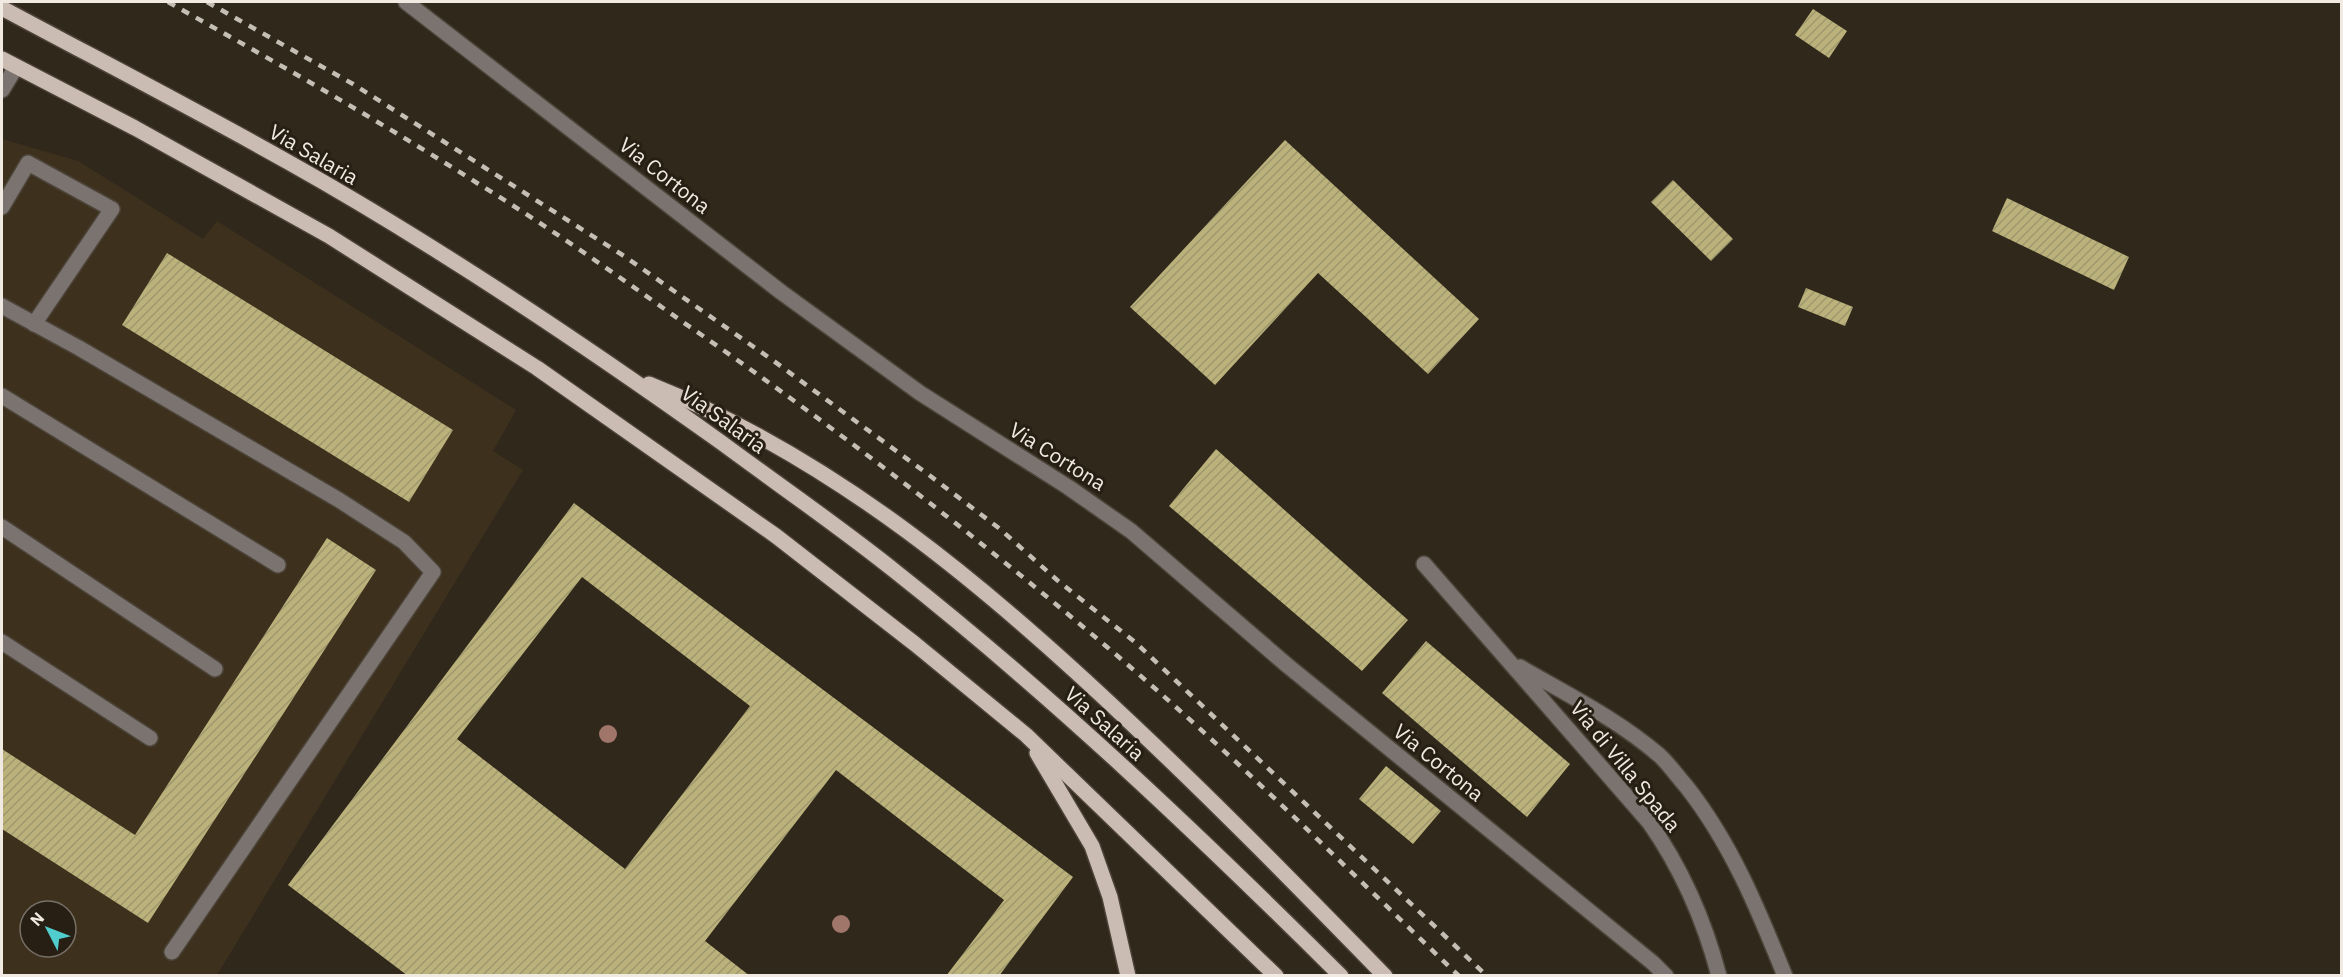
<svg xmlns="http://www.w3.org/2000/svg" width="2343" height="977" viewBox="0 0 2343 977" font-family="'IBM Plex Sans',sans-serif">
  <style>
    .built { fill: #3d311e; fill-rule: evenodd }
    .building { fill: url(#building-hatch); fill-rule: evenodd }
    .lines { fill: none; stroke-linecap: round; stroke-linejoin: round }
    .minor-casing { stroke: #4c4338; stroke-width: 18 }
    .major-casing { stroke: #4c4338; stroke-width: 18 }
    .minor { stroke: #7a736f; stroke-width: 15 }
    .major { stroke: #cbbcb3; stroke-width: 15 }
    .rail { stroke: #c4beb5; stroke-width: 4.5; stroke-dasharray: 8 8; stroke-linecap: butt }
    .tree { fill: #a0766b }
    .labels { text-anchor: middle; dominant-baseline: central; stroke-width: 6; stroke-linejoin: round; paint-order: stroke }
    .street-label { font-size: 21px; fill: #f0eae2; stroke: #271f13 }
  </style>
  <defs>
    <pattern id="building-hatch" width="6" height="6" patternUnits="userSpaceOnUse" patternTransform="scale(1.5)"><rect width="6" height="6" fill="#bbb27b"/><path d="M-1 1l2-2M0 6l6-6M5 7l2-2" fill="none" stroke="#9e976d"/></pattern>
  </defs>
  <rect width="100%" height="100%" fill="#31281c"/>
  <!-- built -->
  <path class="built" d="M2,139L78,161L203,239L217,221L516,410L493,451L523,470L217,975H2ZM30,911H66V947H30Z"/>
  <!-- building -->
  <g class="building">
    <polygon points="1813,9 1847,31 1829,58 1795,35"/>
    <polygon points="1285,140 1479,319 1428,374 1318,273 1215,385 1130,307"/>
    <polygon points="1673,180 1733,239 1711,261 1651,202"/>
    <polygon points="2007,198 2129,257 2114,290 1992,231"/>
    <polygon points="167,253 453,430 409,502 122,325"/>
    <polygon points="1806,288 1853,307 1845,326 1798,307"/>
    <polygon points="1216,449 1408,620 1362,671 1169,506"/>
    <path d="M574,503L1073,877L999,976H946L1004,900L836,770L705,941L750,976H408L288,885ZM582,577L750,706L625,869L457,739Z"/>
    <polygon points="327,538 376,570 148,923 2,829 2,749 135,835"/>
    <polygon points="1426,641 1570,764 1527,817 1382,693"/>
    <polygon points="1386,766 1441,811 1413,844 1359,799"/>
  </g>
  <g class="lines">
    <!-- minor casing -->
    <g class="minor-casing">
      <g id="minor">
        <polyline points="406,2 781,292 920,393 1068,487 1131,531 1288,666 1653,963 1666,976"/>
        <polyline points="2,90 16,67"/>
        <polyline points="2,207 28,163 112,209 34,324"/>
        <polyline points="2,306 79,348 339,500 404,542 433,572 172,952"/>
        <polyline points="2,396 278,565"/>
        <polyline points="2,527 215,669"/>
        <path d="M1424,564L1649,822C1682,869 1704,919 1719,976"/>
        <polyline points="2,642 150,738"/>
        <path d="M1520,667C1568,695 1617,719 1659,755C1669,764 1677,776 1686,786C1731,843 1758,909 1785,976"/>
      </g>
    </g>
    <!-- major casing -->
    <g class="major-casing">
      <g id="major">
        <path d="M2,8C97,59 194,109 288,162C438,246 582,343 722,443C780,486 840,527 896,572C1053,696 1199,835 1341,976"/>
        <polyline points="2,59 135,128 329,236 537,368 776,536 915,644 1026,735 1276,976"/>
        <path d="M649,384C836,459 990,589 1134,726C1220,807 1302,891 1385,976"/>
        <polyline points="1037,753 1092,846 1110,897 1128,976"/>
      </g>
    </g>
    <!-- minor -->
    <use href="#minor" class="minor"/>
    <!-- major -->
    <use href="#major" class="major"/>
    <!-- rail -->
    <g class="rail">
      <path d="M168,2C272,60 376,119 477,183C547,226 614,273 680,320C828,422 970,531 1107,647C1230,751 1343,865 1459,976"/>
      <polyline points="207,2 353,84 624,256 771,359 929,475 1000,529 1057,580 1136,643 1487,976"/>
    </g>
  </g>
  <!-- trees -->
  <g class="tree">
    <circle cx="608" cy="734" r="9"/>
    <circle cx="841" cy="924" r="9"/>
  </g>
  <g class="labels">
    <!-- street labels -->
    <g class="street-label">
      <text transform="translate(314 154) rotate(30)">Via Salaria</text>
      <text transform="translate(665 175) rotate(38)">Via Cortona</text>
      <text transform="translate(724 419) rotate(36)">Via Salaria</text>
      <text transform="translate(1058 456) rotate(32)">Via Cortona</text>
      <text transform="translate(1105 723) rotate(42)">Via Salaria</text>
      <text transform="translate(1439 762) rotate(39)">Via Cortona</text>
      <text transform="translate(1626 766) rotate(51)">Via di Villa Spada</text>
    </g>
  </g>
  <!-- border -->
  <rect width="2343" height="977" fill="none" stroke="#f0eae2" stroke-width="6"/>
  <!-- north arrow -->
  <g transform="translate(48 929) rotate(312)"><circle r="28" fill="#271f13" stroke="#777066" stroke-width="1.5"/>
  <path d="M0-4.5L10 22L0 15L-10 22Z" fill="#52cdce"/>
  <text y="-9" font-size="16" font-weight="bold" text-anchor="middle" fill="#f0eae2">N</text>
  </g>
</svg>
